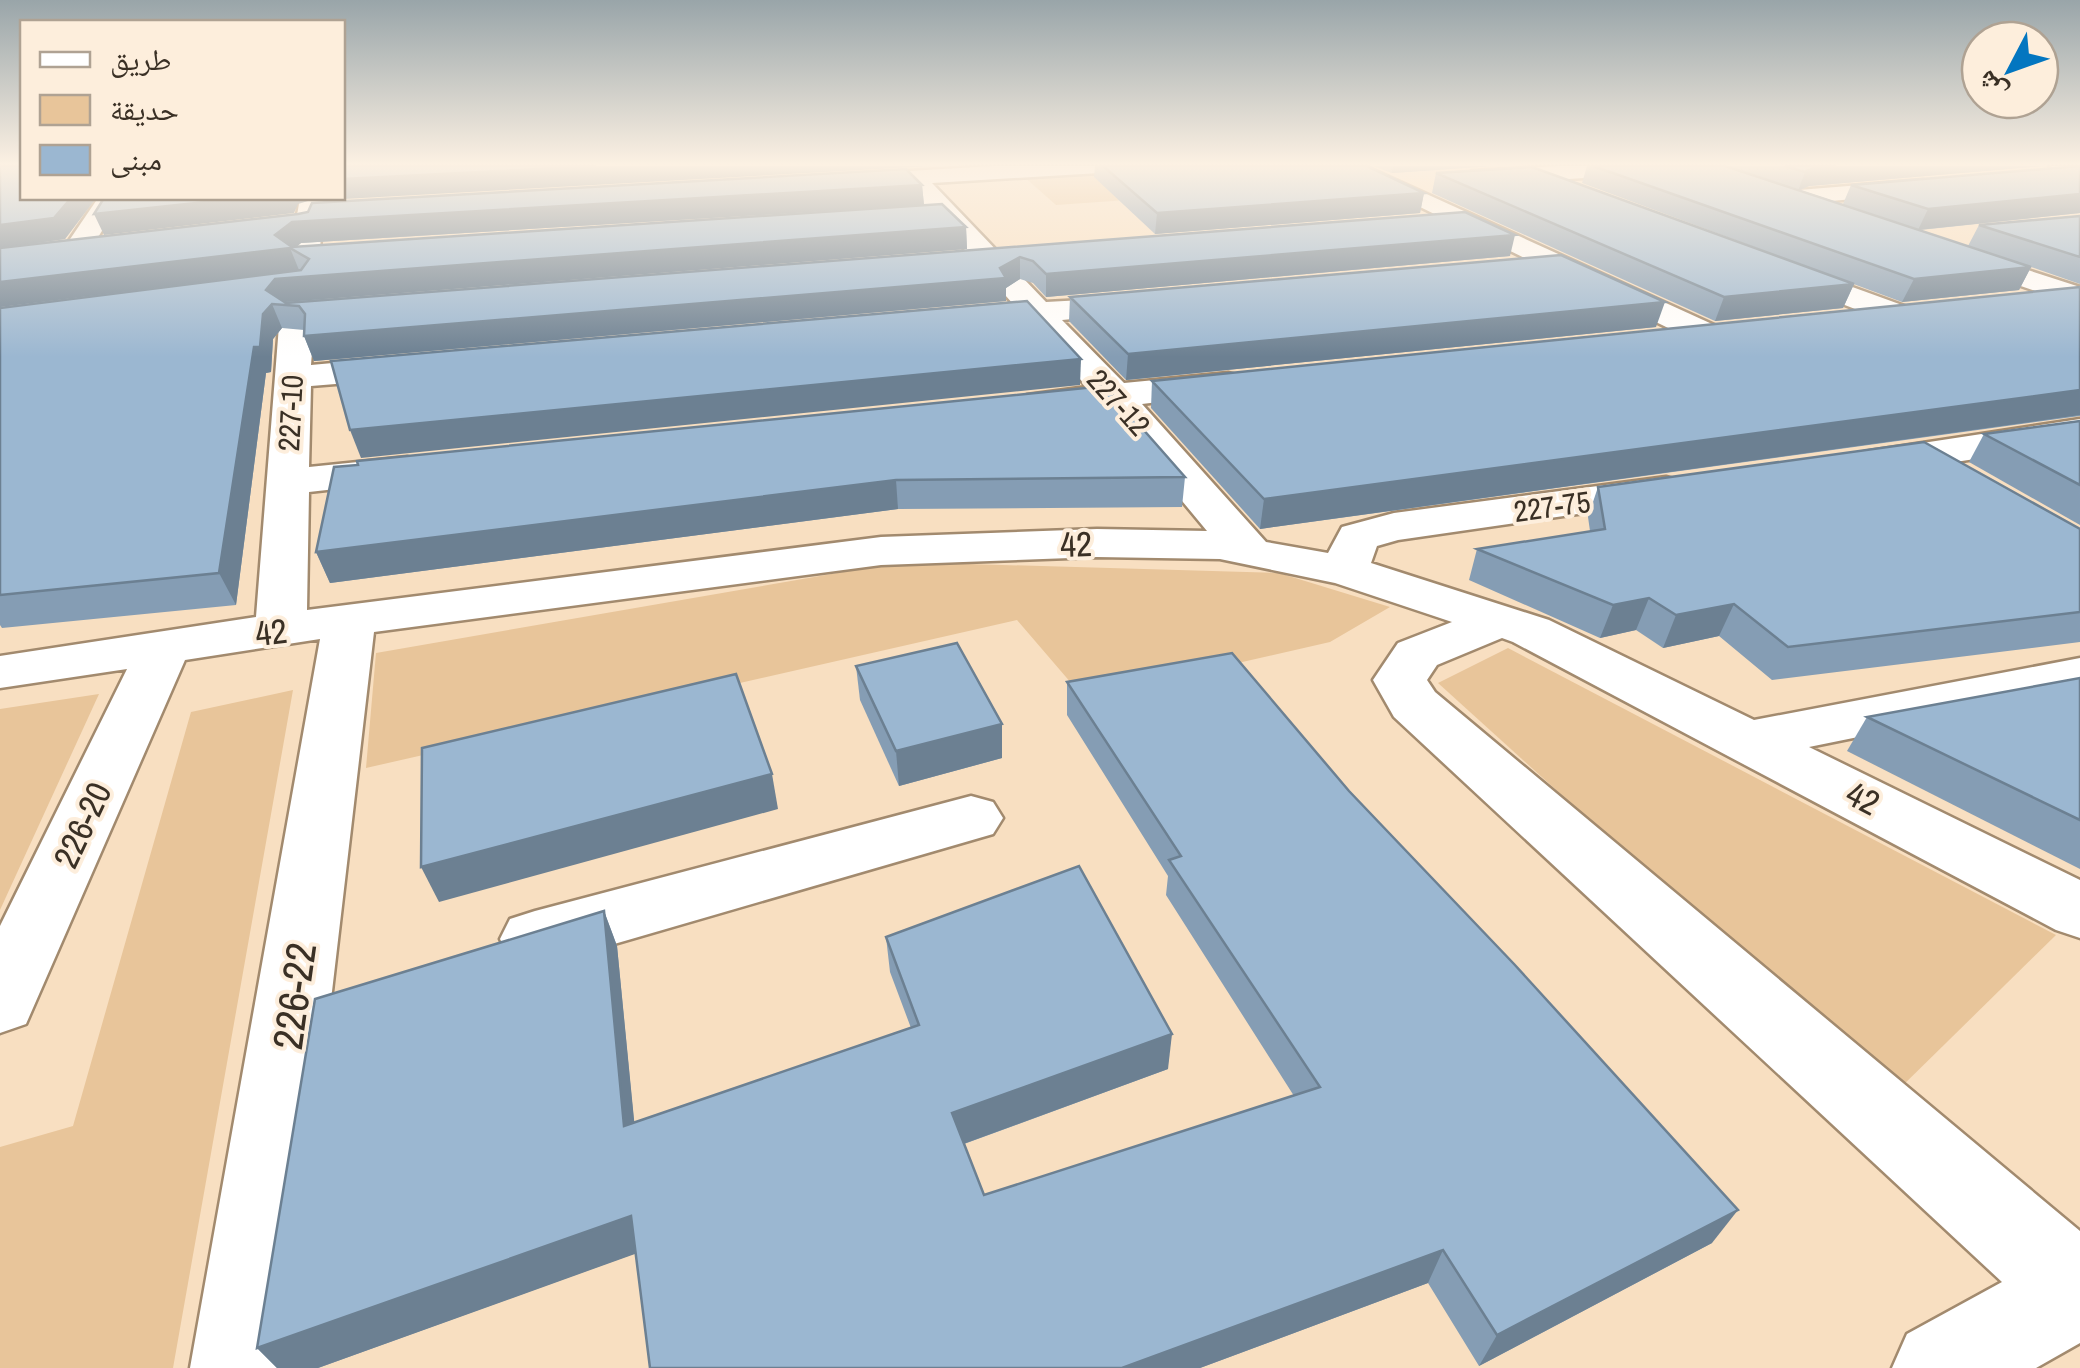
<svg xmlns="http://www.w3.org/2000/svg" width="2080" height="1368" viewBox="0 0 2080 1368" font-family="'Archivo Narrow','Noto Naskh Arabic',sans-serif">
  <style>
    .green { fill: #e8c59a }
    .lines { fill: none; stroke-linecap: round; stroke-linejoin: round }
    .minor-casing { stroke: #a28a6e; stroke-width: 5 }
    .minor { fill: #fff; fill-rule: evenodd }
    .wall { fill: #859db4 }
    .shaded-wall { fill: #6c8092 }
    .building { fill: #9bb7d1; stroke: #6c8092; stroke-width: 2.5 }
    .labels { text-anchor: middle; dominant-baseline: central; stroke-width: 8; stroke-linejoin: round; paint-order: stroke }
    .far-street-label { font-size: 30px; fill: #3a3025; stroke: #fdeedc }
    .street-label { font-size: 35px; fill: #3a3025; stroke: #fdeedc }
    .near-street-label { font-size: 42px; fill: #3a3025; stroke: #fdeedc }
  </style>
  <rect width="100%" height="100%" fill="#f8dfc1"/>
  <!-- green -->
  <g class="green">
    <polygon points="1148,166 1213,194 1056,205 1021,174"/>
    <polygon points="901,562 1279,573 1390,607 1330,642 1084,698 1017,620 366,768 376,653"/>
    <polygon points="1508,648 2056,935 1893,1095 1438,683"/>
    <polygon points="293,690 173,1368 0,1368 0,1147 73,1126 191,712"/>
    <polygon points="99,694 0,910 0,709"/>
  </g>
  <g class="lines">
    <!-- minor casing -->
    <g class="minor-casing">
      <g id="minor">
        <polygon points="994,166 1110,166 1099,173 932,183 1046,302 1157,296 1162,303 1146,312 1062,320 1124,383 1228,373 1241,376 1246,384 1241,392 1142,404 1266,542 1328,553 1342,527 1394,513 1666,477 1681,481 1687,490 1681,499 1398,540 1377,546 1371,563 1549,620 1754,720 2080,658 2080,692 1809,747 2080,880 2080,938 2056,930 1513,642 1502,638 1437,665 1427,680 1435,692 2080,1231 2080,1343 2036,1368 1892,1368 1907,1334 2002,1282 1394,717 1373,680 1398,643 1452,622 1335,583 1220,559 1097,557 881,565 374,632 288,1368 190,1368 320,639 185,660 26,1024 0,1033 0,926 127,669 0,688 0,656 256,617 280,313 300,198 324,198 311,365 409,356 421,360 427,367 421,374 409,378 311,386 309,467 407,457 422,460 428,469 422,478 407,481 309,492 307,610 881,537 1097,529 1207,531 1105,408 1040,414 1027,411 1021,403 1027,395 1087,387 1030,323 951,326 946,319 951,312 1014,305 907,185 840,189 828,182 840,175"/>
        <polygon points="1336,166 1365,166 1723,329 1728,336 1723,343 1699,343"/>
        <polygon points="1560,166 1675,166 1664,173 1472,185 1460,178 1472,171"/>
        <polygon points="2049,166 2080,166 2080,179"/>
        <polygon points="1923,180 1932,182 1935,187 1932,192 1786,205 1774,198 1786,191"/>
        <polygon points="98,198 122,198 86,257 66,257 62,251"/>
        <polygon points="1957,247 2080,287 2080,306 1947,261 1943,255"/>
        <polygon points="1778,260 1913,309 1918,316 1902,326 1891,323 1768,275 1763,269"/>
        <polygon points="2080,419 2080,443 1870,475 1855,472 1849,463 1855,454 1870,451"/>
        <polygon points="971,796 993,802 1003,818 993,834 535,967 510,959 500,939 510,919 535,911"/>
      </g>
    </g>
    <!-- minor -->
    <use href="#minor" class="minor"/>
  </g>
  <!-- wall -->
  <g class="wall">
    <polygon points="0,166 22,198 96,198 65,239 19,246 922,185 924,205 301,243 297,246 966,227 967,249 286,302 1465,212 1510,256 1046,297 1033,283 1020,279 1006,288 1006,301 314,361 304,336 304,330 282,328 273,339 271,372 266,373 236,605 2,628 0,625 0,308 246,277 0,307"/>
    <polygon points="1095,166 1367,166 1424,193 1420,213 1155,234 1094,177"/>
    <polygon points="1373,166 1493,166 1392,173"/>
    <polygon points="1587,166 2043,166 1809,186 1800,190 1843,204 1851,185 2080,213 1920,230 1968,246 1979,225 2080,216 2080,284 2031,267 2019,290 1902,302 1582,183"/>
    <polygon points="1436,173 1854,284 1843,308 1715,321 1432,193"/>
    <polygon points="2080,287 2080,416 1260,529 1151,408 1152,381"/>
    <polygon points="1070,297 1656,327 1126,380 1069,321"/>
    <polygon points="2080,421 2080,525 1969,462 1984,434"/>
    <polygon points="334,467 1185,477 1182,507 898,509 330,583 316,552"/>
    <polygon points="1598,487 2080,529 2080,642 1772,680 1719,636 1663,648 1636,630 1600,638 1469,580 1477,549 1590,531 1588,517"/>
    <polygon points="856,666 1002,724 1002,758 899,786 860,700"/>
    <polygon points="2080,678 2080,869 1847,751 1867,717"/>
    <polygon points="1067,682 1712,1243 1479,1366 1428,1283 1200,1368 650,1368 636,1253 318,1368 277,1368 257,1348 604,911 617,946 634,1122 911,1028 890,972 886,937 1168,1069 964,1144 984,1195 1294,1096 1166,895 1168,876 1067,715"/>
  </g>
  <!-- shaded-wall -->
  <g class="shaded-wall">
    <polygon points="596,166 932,166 308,201 298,204 294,213 104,235 94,214 242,198 342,198 342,179"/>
    <polygon points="1393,166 1493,166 1392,173"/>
    <polygon points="1836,166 2043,166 1809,186 1798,191 1805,172 1816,167"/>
    <polygon points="922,185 924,205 301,243 293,250 290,248 299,270 0,307 0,282 275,235 292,222"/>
    <polygon points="1424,193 1420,213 1155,234 1157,213"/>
    <polygon points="2080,194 2080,213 1918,230 1928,209"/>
    <polygon points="71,198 96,198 65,239 0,248 0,225"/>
    <polygon points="966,227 967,249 285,302 266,290 275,279"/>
    <polygon points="1515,235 1510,256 1046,297 1046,274"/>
    <polygon points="1020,257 1020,279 1006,288 1006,301 314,361 304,336 1000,268"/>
    <polygon points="2031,267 2019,290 1902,302 1914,279"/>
    <polygon points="1854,284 1843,308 1715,321 1724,297"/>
    <polygon points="1665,302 1656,327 1126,380 1128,354"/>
    <polygon points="272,304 282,328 273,339 271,372 266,373 236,605 219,573 254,347 263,314"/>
    <polygon points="1081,359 1080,385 361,458 350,430"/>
    <polygon points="2080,390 2080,415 1260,529 1264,499"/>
    <polygon points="896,480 898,509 330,583 316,552"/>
    <polygon points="1649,598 1636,630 1600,638 1613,605"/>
    <polygon points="1734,604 1719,636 1663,648 1676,615"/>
    <polygon points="1002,724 1002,758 899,786 896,751"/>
    <polygon points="772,774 778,809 439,902 421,867"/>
    <polygon points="604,911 617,946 638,1160 624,1126"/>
    <polygon points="1172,1034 1168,1069 955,1147 952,1113"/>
    <polygon points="1738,1210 1712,1243 1479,1366 1497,1335"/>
    <polygon points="631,1216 646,1250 318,1368 277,1368 257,1348"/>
    <polygon points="1443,1250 1428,1283 1200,1368 1122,1368"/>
  </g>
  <!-- building -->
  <g class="building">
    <polygon points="0,166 22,166 22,198 71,198 54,218 0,225"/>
    <polygon points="342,166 596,166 342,179"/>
    <polygon points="1103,166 1367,166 1424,193 1157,213"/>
    <polygon points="1593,166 1725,166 2031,267 1914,279"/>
    <polygon points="1785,166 1836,166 1816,167 1805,172"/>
    <polygon points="2080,166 2080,194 1928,209 1851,185"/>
    <polygon points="1532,167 1854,284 1724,297 1436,173"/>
    <polygon points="906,169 922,185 292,222 275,235 292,247 942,204 966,227 275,279 266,290 286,303 1465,212 1515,235 1046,274 1033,261 1020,257 1000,268 1006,278 304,336 305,314 299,306 272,304 263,314 260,347 254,347 219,573 0,595 0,308 301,270 309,259 290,248 0,282 0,248 298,214 308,212 312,203"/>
    <polygon points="104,198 242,198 94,214"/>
    <polygon points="2080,216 2080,257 1979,225"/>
    <polygon points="1561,255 1665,302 1128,354 1070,297"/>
    <polygon points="2080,287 2080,390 1264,499 1152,381"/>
    <polygon points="1027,301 1081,359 350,430 331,361"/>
    <polygon points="1105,386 1185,477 896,480 316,552 334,467 358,465 357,461"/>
    <polygon points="2080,421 2080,485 1984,434"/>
    <polygon points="1924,442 2080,529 2080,612 1788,647 1734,604 1676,615 1649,598 1613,605 1477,549 1605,529 1598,487"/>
    <polygon points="957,643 1002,724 896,751 856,666"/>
    <polygon points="1232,653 1349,791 1514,964 1738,1210 1497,1335 1443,1250 1122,1368 650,1368 631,1216 257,1348 315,999 604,911 624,1126 919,1025 886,937 1079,866 1172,1034 952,1113 984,1195 1320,1087 1169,860 1181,856 1067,682"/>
    <polygon points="736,674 772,774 421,867 422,748"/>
    <polygon points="2080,678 2080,820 1867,717"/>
  </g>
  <!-- sky -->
  <linearGradient id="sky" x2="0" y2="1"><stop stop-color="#99a5a9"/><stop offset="0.46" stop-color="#fcf1e3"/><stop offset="1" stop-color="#fcf1e3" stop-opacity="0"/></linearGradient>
  <rect width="2080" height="357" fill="url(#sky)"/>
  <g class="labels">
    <!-- far-street labels -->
    <g class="far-street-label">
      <text transform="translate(1119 402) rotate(48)">227-12</text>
      <text transform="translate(290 413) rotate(-87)">227-10</text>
      <text transform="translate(1552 506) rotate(-8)">227-75</text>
    </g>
    <!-- street labels -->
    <g class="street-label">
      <text transform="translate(1076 544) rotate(-2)">42</text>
      <text transform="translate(271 632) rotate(-7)">42</text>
      <text transform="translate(1863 798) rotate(27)">42</text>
      <text transform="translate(82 825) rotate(-65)">226-20</text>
    </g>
    <!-- near-street labels -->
    <g class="near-street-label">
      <text transform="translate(294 996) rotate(-82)">226-22</text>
    </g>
  </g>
  <!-- legend -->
  <rect x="20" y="20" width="325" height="180" fill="#fdeedc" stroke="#afa293" stroke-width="2.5"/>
  <rect x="40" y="52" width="50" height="15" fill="#ffffff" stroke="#afa293" stroke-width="2.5"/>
  <text x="110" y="70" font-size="30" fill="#3a3025">طريق</text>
  <rect x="40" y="95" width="50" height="30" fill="#e8c59a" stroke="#afa293" stroke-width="2.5"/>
  <text x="110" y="120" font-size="30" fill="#3a3025">حديقة</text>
  <rect x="40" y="145" width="50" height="30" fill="#9bb7d1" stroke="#afa293" stroke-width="2.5"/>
  <text x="110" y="170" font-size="30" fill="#3a3025">مبنى</text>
  <!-- north arrow -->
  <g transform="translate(2010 70) rotate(229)"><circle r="48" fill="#fdeedc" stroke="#afa293" stroke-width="2.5"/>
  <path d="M0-8L18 38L0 25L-18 38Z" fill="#0376c0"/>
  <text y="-15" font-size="28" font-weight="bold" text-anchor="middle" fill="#3a3025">ش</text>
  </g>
</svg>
